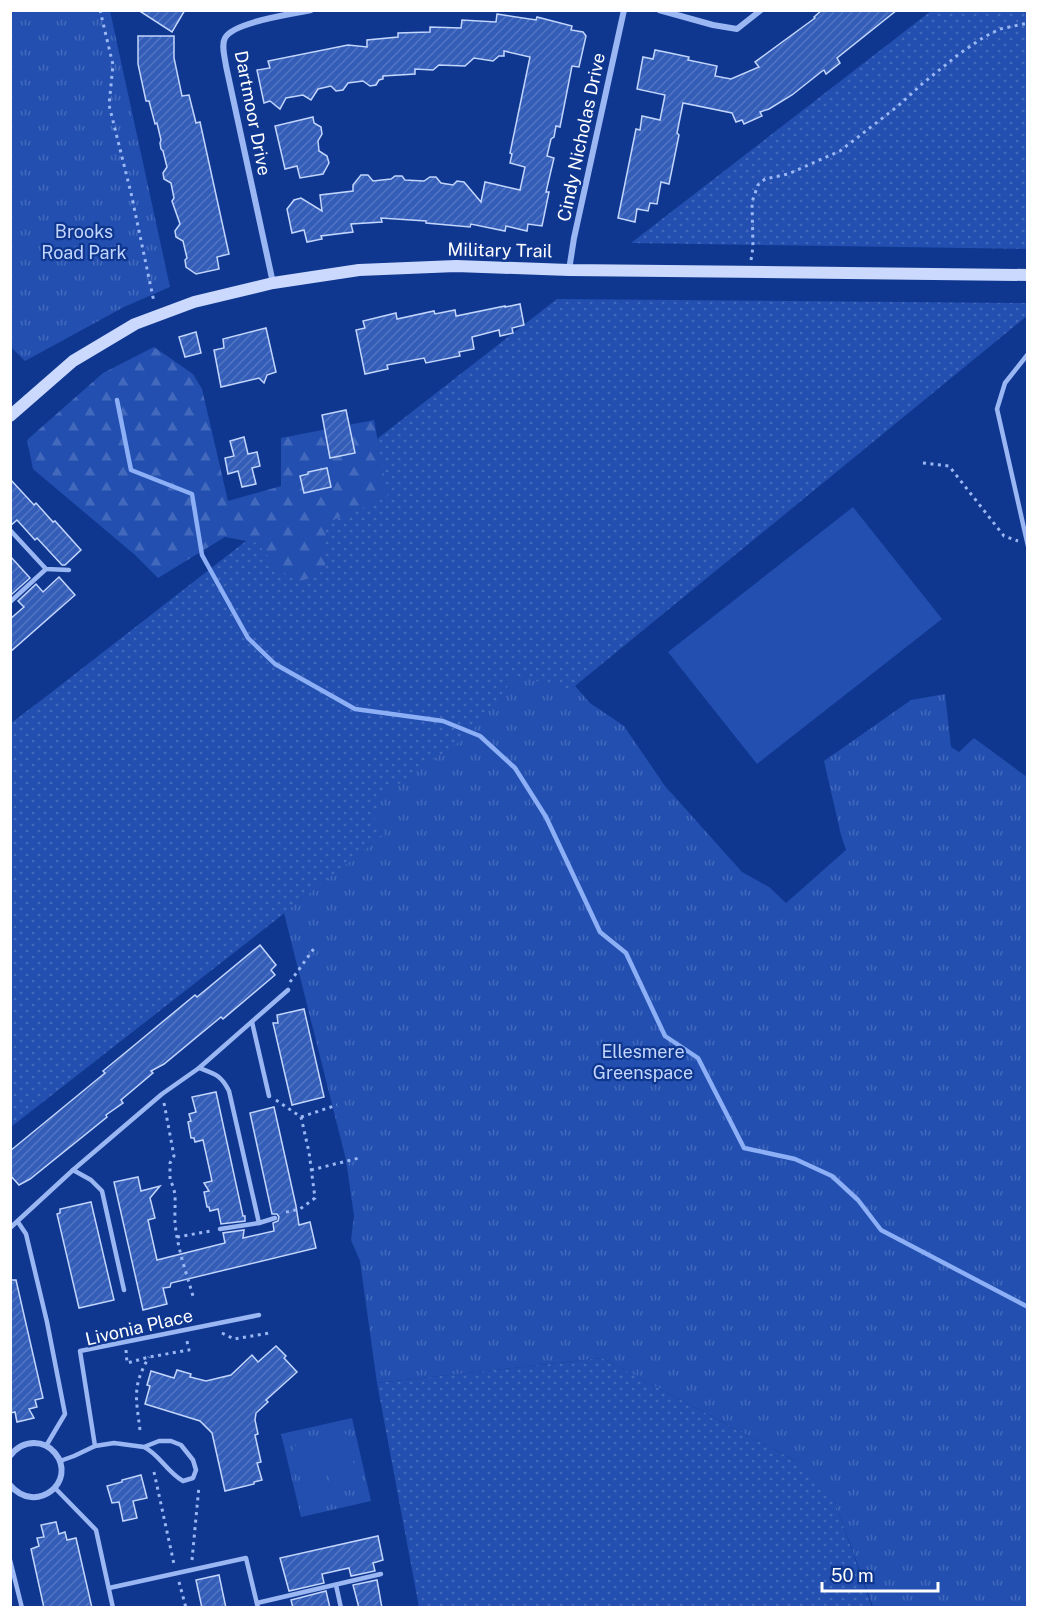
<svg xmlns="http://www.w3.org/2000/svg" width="1038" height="1618" viewBox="0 0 1038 1618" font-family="'Public Sans',sans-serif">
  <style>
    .grass { fill: url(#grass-dots) }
    .forest { fill: url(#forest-firs) }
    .park { fill: url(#park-tufts) }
    .pitch { fill: #224fb0 }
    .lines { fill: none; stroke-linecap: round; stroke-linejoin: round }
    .stream { stroke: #8caff6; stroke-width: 4.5 }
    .building { fill: url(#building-hatch); stroke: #c2d5fd; stroke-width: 1.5 }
    .path { stroke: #9ab7f3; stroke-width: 3; stroke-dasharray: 3 4.5; stroke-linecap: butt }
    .lane { stroke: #9ab7f3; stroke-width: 4.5 }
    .street { stroke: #9ab7f3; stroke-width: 6 }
    .secondary { stroke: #cad9fd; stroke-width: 12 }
    .labels { text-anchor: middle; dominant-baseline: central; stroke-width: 4.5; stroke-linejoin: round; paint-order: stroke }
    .street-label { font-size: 18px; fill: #fff; stroke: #103790 }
    .park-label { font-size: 18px; fill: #c2d5fd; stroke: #103790 }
  </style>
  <defs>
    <pattern id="grass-dots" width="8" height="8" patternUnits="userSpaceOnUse" patternTransform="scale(1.5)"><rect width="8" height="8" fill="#224fb0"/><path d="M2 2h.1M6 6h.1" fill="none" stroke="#4369bc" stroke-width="1.8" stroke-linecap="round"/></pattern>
    <pattern id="forest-firs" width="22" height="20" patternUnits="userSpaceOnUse" patternTransform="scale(1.5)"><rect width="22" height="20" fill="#224fb0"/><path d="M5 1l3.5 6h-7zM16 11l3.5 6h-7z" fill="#4369bc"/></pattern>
    <pattern id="park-tufts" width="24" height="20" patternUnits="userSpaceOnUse" patternTransform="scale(1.5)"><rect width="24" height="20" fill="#224fb0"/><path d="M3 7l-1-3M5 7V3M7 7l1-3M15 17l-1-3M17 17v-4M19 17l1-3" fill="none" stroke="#4369bc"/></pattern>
    <pattern id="building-hatch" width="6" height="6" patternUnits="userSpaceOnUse" patternTransform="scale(1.5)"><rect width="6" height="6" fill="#345db8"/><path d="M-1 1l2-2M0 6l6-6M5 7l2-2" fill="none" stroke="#5275c3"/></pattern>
  </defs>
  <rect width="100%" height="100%" fill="#103790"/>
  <!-- grass -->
  <g class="grass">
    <polygon points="931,11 1027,11 1027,249 631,243"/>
    <polygon points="557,299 1027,303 1027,316 575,686 11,1127 11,723 48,695"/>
    <polygon points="602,1358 826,1477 872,1607 419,1607 377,1383"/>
  </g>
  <!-- forest -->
  <polygon class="forest" points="154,347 193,374 202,389 228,501 281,486 281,438 374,420 388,497 326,523 325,569 315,577 299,581 279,570 257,543 225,537 158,578 135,555 33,469 27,440 103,373"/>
  <!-- park -->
  <g class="park">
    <polygon points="11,10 110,11 170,287 124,307 25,361 10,346"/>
    <polygon points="516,676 570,689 575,686 590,703 624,726 665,786 742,872 769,887 786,903 846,850 841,835 824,761 911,700 945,694 951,747 959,752 974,738 1027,777 1027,1607 873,1607 834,1500 798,1462 602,1358 377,1383 360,1261 351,1240 354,1216 346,1160 284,913 385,834 374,819 380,797 469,735"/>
    <polygon points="352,1418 371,1501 301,1517 281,1434"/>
  </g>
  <!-- pitch -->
  <g class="pitch">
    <polygon points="853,507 942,619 757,764 668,652"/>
    <polygon points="347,1434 359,1488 333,1493 321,1439"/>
    <polygon points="318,1441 330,1494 305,1500 293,1446"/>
  </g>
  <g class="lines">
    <!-- stream -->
    <polyline class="stream" points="117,400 131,470 192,494 202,555 248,638 275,664 355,709 443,721 480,736 515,768 546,817 600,932 626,953 665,1036 698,1058 744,1148 795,1159 832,1176 858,1200 881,1230 1028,1307"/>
  </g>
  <!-- building -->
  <g class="building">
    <polygon points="138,10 185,10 172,32"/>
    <polygon points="822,10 897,10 837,58 840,63 826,74 824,70 821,72 792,95 769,109 760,112 762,116 744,124 742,120 736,122 732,113 683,103 677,133 679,135 669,184 661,182 657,204 650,203 648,211 637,209 635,222 618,218 636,129 640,130 642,116 660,120 665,95 637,89 643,57 653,59 655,50 670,53 689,57 688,60 717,66 715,76 731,79 759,67 755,62 815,18 814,17"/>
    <polygon points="497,14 536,20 537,17 572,26 571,30 583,32 586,36 579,67 572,66 560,127 556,126 554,137 551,139 547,156 554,158 546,192 549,192 542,226 528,224 527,231 506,226 505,231 471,224 470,227 426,223 426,221 381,218 382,222 351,224 353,232 321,236 322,239 307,242 304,230 292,233 287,209 294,200 301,198 322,211 320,195 353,191 353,185 361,175 368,175 373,181 391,179 395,176 402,176 405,180 424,181 430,177 436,177 441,183 453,185 457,181 464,182 481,202 485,182 520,190 525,167 510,163 512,154 510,153 530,57 504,51 504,56 499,56 493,61 474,58 465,66 439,65 433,70 415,69 415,74 383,76 383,79 379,80 376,85 370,86 363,81 348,83 343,90 336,91 331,86 318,89 311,100 303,95 286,98 280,109 270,101 264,103 257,70 270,68 268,61 348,45 367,47 367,40 398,37 398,33 430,32 430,27 461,28 462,20 496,22"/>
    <polygon points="138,36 174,36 174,58 182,96 189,95 196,123 200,122 229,254 217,257 219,269 196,274 186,267 185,260 187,258 183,241 176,237 175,231 180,224 172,201 174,198 171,183 164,179 163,173 167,167 163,151 161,149 160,143 161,140 157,123 155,124 149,101 146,101 138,64"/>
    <polygon points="313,117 314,123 321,127 322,134 318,141 319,151 327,156 329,163 323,174 300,178 297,166 285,169 275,126"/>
    <polygon points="520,304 524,325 512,328 513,333 500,336 499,330 472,337 474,349 459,352 460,356 426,363 424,358 387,365 388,369 365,374 356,330 365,328 363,321 396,313 397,319 434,311 435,314 455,310 456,316 505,306 505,307"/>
    <polygon points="266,328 276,372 267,375 264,383 259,378 221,387 214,350 224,348 223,339"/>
    <polygon points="196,332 201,353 185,357 179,337"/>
    <polygon points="346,410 355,453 330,458 322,415"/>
    <polygon points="244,437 248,454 257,452 260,466 252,468 256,484 242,487 238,471 228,474 225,458 234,456 230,441"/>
    <polygon points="327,468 331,487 304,493 300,476 308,474 308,472"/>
    <polygon points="10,479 34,505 36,503 53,522 55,521 81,550 65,565 62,565 37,538 35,540 17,520 10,526"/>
    <polygon points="10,556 30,578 12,594 10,592"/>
    <polygon points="59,577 75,595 10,652 10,619 24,607 18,601 36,584 43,592"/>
    <polygon points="260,945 276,965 271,970 275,975 223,1019 221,1017 164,1064 151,1071 153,1073 121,1100 123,1103 106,1115 107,1117 30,1179 19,1185 10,1175 10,1151 105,1073 103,1071 137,1043 195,995 197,997"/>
    <polygon points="304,1009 324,1097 292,1105 273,1023 278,1023 277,1015"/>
    <polygon points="216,1092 243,1216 245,1216 245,1221 221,1224 218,1209 210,1211 209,1207 207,1207 204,1192 209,1191 204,1183 212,1181 203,1140 195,1142 194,1138 191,1138 188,1122 191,1121 189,1114 196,1112 192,1097"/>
    <polygon points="274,1107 296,1206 299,1225 310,1222 316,1248 171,1283 170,1287 163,1288 167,1304 143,1310 114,1182 138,1177 141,1191 160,1186 150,1198 155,1218 148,1220 157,1260 225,1243 223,1233 244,1230 243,1238 274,1231 273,1223 278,1221 279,1217 277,1214 272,1214 250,1113"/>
    <polygon points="91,1202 114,1300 79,1308 57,1214 60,1213 60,1209"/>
    <polygon points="10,1280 16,1280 43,1398 35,1400 37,1407 29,1409 34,1418 17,1422 15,1412 10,1413"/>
    <polygon points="276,1346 286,1356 284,1358 297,1372 266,1400 268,1402 256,1413 255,1420 258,1434 255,1435 261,1462 257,1463 262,1480 254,1482 254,1484 225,1491 212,1433 200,1421 145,1404 150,1386 147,1385 151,1371 174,1378 177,1370 191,1374 190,1377 206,1381 231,1375 252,1355 258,1362"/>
    <polygon points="141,1475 147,1498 133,1501 137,1518 123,1521 119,1502 112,1503 107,1486 122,1482 122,1480"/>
    <polygon points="56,1522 59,1534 65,1532 67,1540 76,1538 92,1608 44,1608 31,1549 39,1546 37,1538 44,1537 41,1525"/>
    <polygon points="378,1536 383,1560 373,1563 375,1571 351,1576 349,1568 322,1574 324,1583 289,1591 280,1558"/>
    <polygon points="219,1575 226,1608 202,1608 196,1580"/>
    <polygon points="377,1580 382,1608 359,1608 353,1585"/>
    <polygon points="326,1591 330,1608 293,1608 291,1600"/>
  </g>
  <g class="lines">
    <!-- path -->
    <g class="path">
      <polyline points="100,10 113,65 109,105 131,193 154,302"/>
      <polyline points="751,260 753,247 752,202 758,185 765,179 788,174 840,151 898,106 922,84 959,54 984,37 1000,29 1028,23"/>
      <polyline points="923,463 949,466 1004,536 1018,541"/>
      <polyline points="290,982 315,947"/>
      <polyline points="276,1100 301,1117 309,1152 315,1198 300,1209 282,1213"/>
      <path d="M164,1103L174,1156L170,1163V1181C178,1191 174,1209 175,1222C177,1247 186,1272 193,1296"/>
      <polyline points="301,1117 337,1105"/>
      <polyline points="311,1170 359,1158"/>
      <polyline points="177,1237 211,1231"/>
      <polyline points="222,1333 234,1339 269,1333"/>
      <polyline points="126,1350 127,1363 149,1357 189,1350 186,1337"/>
      <path d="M140,1430C136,1398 132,1386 149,1357"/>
      <polyline points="154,1472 174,1564"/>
      <polyline points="192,1560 199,1486"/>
      <polyline points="179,1582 186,1608"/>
    </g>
    <!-- lane -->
    <g class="lane">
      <polyline points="1028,354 1005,383 997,409 1028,546"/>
      <polyline points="10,530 46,569 69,570"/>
      <polyline points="10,602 46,569"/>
      <polyline points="252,1022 269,1096"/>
      <path d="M199,1068C215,1074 221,1075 229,1091L259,1223"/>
      <polyline points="73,1170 91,1180 102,1191 124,1290"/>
      <polyline points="18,1222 26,1234 47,1322 65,1414 46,1446"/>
      <polyline points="10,1228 73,1170 162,1094 199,1068 288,990"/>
      <polyline points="220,1229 259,1223 275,1218"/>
      <polyline points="95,1446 80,1351 259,1315"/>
      <path d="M60,1461L74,1456L95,1446L114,1443L144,1447L159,1441H171L181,1445L193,1460L196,1470L193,1478L183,1481C167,1472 159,1454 144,1447"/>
      <polyline points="55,1488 96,1530 113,1608"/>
      <polyline points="10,1560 22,1608"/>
      <polyline points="336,1585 341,1608"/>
      <polyline points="109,1588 246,1558 258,1608"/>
      <polyline points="257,1603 381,1574"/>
    </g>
    <!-- street -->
    <g class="street">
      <polyline points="659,10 713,25 737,29 761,10"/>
      <polyline points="569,270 574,238 624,10"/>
      <path d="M273,283L226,66C225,58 221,45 225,38C233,22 293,14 311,10"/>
      <path d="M10,1456C16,1448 24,1443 34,1443C42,1443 50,1447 55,1453C78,1481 36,1516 10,1485"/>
    </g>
    <!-- secondary -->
    <polyline class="secondary" points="10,416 73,361 135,324 194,302 273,283 359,270 456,266 569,270 1028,275"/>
  </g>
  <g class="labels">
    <!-- street labels -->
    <g class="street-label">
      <text transform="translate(253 113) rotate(79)">Dartmoor Drive</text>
      <text transform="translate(581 137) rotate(-78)">Cindy Nicholas Drive</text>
      <text transform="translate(500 250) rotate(1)">Military Trail</text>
      <text transform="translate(139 1327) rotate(-13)">Livonia Place</text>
    </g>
    <!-- park labels -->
    <g class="park-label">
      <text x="84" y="231">Brooks<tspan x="84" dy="21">Road Park</tspan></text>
      <text x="643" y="1051">Ellesmere<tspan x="643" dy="21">Greenspace</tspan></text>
    </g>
  </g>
  <!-- border -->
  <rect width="1038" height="1618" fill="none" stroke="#ffffff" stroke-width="24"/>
  <!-- scale -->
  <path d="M822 1582v9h116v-9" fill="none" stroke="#ffffff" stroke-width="3"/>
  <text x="831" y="1582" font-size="18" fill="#ffffff" stroke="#103790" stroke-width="4.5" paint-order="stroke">50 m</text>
</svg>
